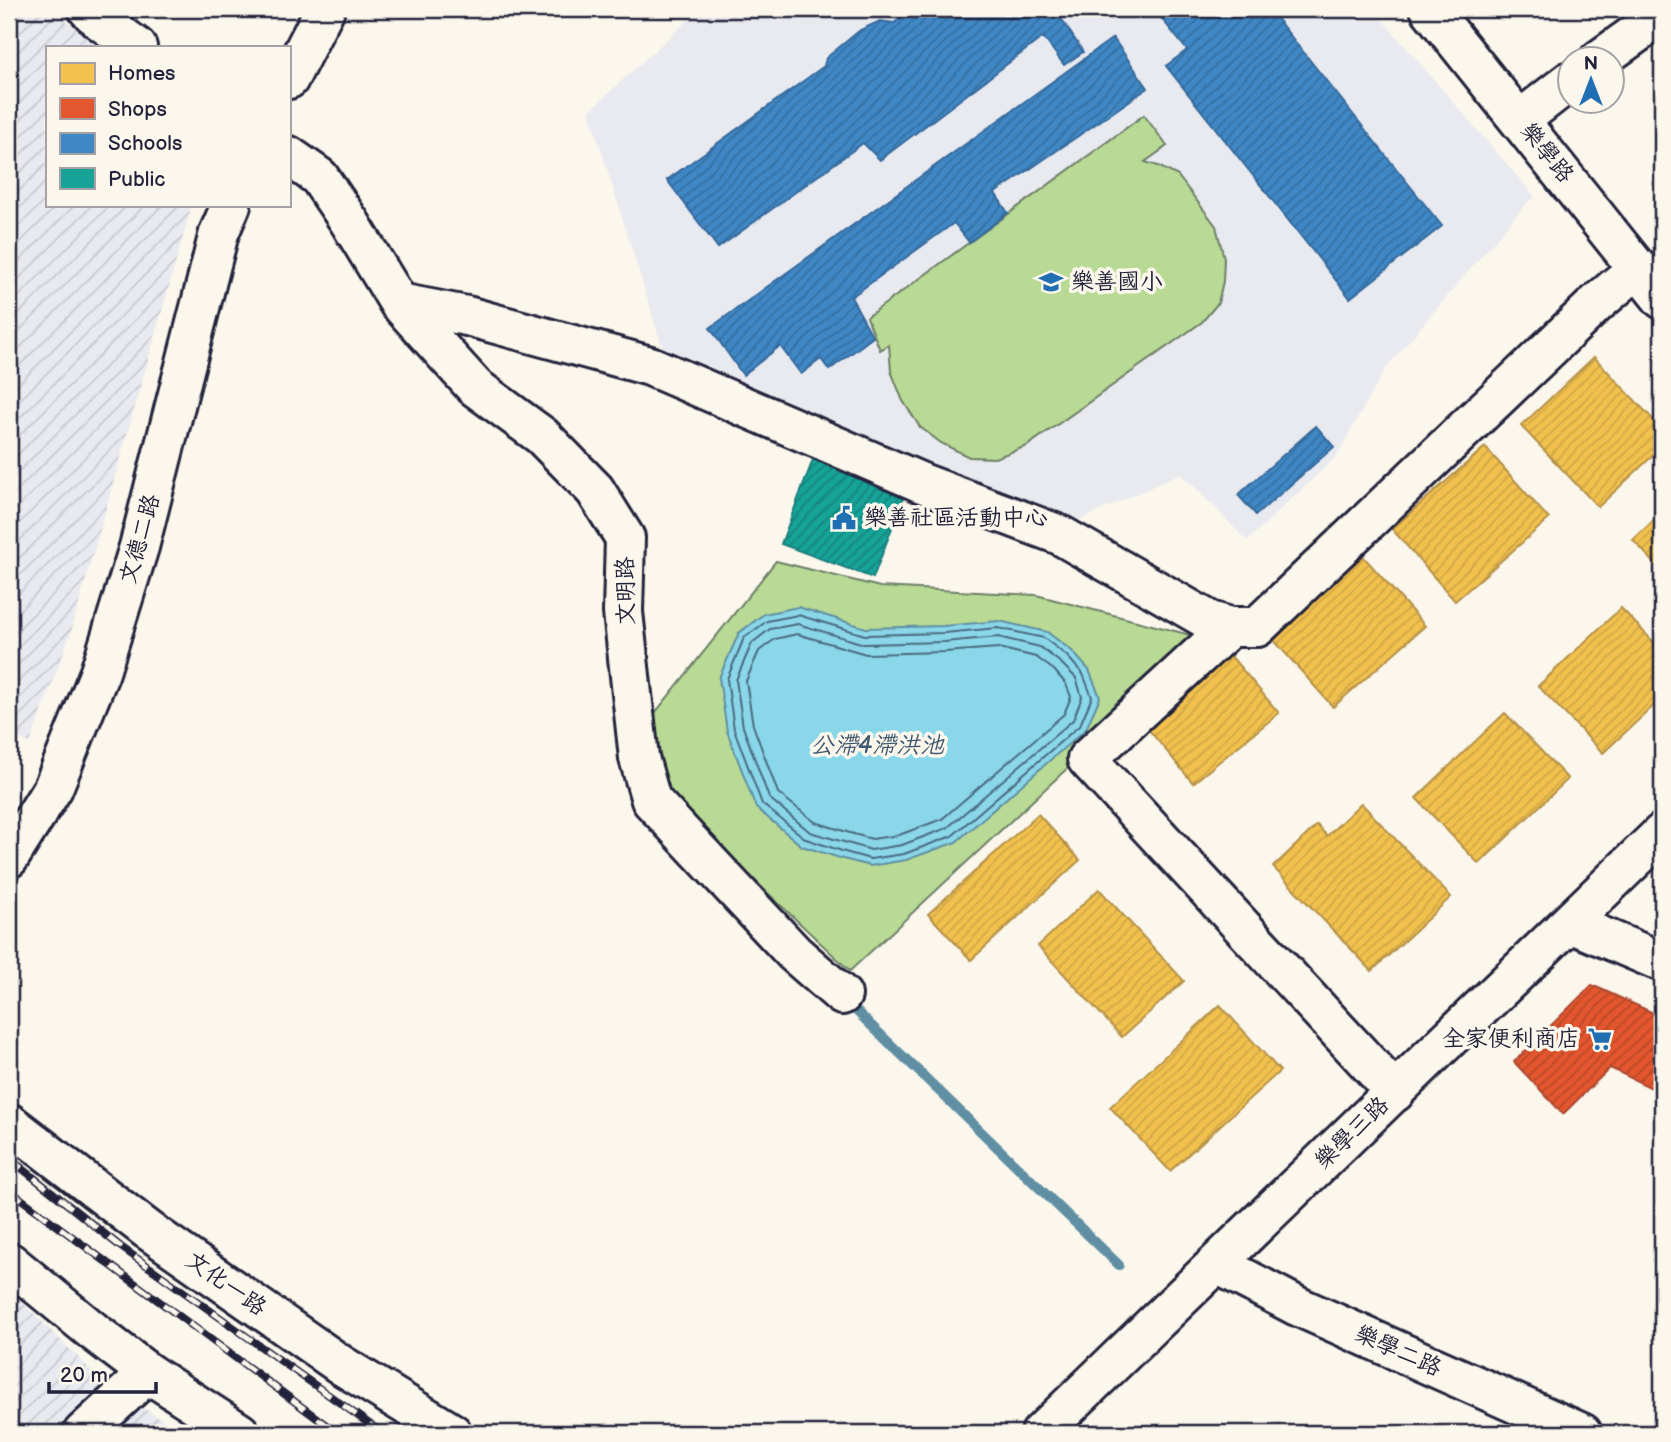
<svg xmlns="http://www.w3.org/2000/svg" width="1671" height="1442" viewBox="0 0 1671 1442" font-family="'Balsamiq Sans','LXGW WenKai TC',sans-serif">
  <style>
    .built { fill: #e9eaf0 }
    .industrial { fill: url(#industrial-furrows) }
    .green { fill: #b8da94; stroke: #6d7e68; stroke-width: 2 }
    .water { fill: #89d7e8; stroke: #608fa3; stroke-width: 2 }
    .homes { fill: url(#homes-hatch); stroke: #b49148; stroke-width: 2 }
    .shops { fill: url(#shops-hatch); stroke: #aa4732; stroke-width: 2 }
    .schools { fill: url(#schools-hatch); stroke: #36699c; stroke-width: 2 }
    .public { fill: url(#public-hatch); stroke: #1a7c7c; stroke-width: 2 }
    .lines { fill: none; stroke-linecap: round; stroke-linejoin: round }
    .shore { stroke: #4b6a80; stroke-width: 2 }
    .stream { stroke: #608fa3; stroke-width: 10 }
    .minor-casing { stroke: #22223b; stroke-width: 44 }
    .minor { stroke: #fbf7ec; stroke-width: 38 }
    .rail-casing { stroke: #22223b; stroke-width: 8 }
    .rail { stroke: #fbf7ec; stroke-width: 5; stroke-dasharray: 16; stroke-linecap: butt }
    .labels { text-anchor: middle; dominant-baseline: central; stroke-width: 7; stroke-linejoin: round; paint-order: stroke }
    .street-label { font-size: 23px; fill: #22223b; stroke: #fbf7ec }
    .poi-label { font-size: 23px; fill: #22223b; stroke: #fbf7ec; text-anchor: start }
    .water-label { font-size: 24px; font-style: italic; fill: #41586f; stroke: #fbf7ec }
  </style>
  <defs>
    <pattern id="industrial-furrows" width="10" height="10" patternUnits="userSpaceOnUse" patternTransform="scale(1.75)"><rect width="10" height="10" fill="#e9eaf0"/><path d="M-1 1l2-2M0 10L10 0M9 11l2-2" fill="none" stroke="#c8c8cf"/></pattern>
    <pattern id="homes-hatch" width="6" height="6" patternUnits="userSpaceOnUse" patternTransform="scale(1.75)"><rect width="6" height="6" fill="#f2c14e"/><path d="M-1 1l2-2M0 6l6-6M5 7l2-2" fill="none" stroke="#cfa645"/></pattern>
    <pattern id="shops-hatch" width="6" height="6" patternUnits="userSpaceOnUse" patternTransform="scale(1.75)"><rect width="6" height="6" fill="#e4572e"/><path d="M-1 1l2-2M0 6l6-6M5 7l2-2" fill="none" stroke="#b84828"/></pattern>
    <pattern id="schools-hatch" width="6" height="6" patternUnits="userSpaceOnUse" patternTransform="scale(1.75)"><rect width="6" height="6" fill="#3f88c5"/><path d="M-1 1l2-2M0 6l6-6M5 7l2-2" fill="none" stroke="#346fa1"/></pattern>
    <pattern id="public-hatch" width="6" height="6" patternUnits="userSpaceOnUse" patternTransform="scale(1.75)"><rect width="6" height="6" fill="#17a398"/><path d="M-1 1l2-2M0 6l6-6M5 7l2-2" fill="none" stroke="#14847d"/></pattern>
  </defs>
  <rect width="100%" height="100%" fill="#fbf7ec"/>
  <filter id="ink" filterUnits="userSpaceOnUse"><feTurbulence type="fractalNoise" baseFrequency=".0143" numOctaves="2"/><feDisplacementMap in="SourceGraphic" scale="14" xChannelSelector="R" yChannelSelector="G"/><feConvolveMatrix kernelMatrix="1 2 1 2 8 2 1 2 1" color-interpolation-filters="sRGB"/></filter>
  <g filter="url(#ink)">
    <!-- built -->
    <polygon class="built" points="700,9 1373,9 1535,197 1525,205 1386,368 1336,457 1247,541 1193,485 1179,474 1076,522 666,359 589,111"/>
    <!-- industrial -->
    <g class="industrial">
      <polygon points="9,9 53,9 97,47 47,47 47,205 192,205 71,632 30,743 9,735"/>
      <polygon points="9,1289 104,1383 183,1433 9,1433"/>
    </g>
    <!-- green -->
    <g class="green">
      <polygon points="1144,115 1167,146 1145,162 1158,166 1178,176 1216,226 1224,258 1223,281 1218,303 1202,322 1027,446 995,458 969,457 941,443 920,427 903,401 891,371 889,345 880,350 867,317"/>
      <polygon points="776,561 880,587 1036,595 1206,639 850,971 671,801 644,727"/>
    </g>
    <!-- water -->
    <polygon class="water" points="798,607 866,628 943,626 999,621 1047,632 1072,651 1089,670 1100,697 1086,729 956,842 906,860 870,866 843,859 802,846 756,808 727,731 719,678 739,633 764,614"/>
    <!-- homes -->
    <g class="homes">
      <polygon points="1594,357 1662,429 1662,447 1598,507 1521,426"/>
      <polygon points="1485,447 1549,519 1455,601 1392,529"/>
      <polygon points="1662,512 1662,571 1633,540"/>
      <polygon points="1363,556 1425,626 1333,707 1271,637"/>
      <polygon points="1621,608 1662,651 1662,676 1660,678 1662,680 1662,698 1603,753 1538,686"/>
      <polygon points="1209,630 1279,713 1193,783 1124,700"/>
      <polygon points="1505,713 1568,779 1479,864 1416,798"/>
      <polygon points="1361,803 1451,897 1372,971 1273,867 1317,825 1327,836"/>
      <polygon points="1038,814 1080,860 971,960 928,914"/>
      <polygon points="1099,889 1184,981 1122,1037 1038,946"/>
      <polygon points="1220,1005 1280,1071 1170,1171 1110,1107"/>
    </g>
    <!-- shops -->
    <polygon class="shops" points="1592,985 1662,1017 1662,1093 1610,1068 1563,1114 1514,1062"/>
    <!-- schools -->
    <g class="schools">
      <polygon points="913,9 1055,9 1083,52 1064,65 1043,37 880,160 863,143 718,248 667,180 824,66 826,58 860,30 880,21 894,23"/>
      <polygon points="1154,9 1269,9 1442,226 1350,298 1166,66 1187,50"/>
      <polygon points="1113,38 1148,88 995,193 1008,213 969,242 954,223 851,297 873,337 829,370 821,359 801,374 780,346 743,375 710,328"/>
      <polygon points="1316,426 1334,447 1256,515 1238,495"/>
    </g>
    <!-- public -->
    <polygon class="public" points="814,457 906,491 873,578 781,544"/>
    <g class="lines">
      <!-- shore -->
      <g class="shore">
        <polygon points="798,615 865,635 944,633 998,628 1044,638 1067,656 1083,674 1092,697 1080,725 952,836 904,854 870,859 845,852 806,839 762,804 734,729 727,679 744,638 767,621"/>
        <polygon points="798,624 864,644 944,642 998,637 1040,647 1061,663 1076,678 1082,697 1073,720 947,828 902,845 871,850 810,832 769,798 743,727 736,680 752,643 770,629"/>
        <polygon points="797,634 866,654 945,652 998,648 1036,657 1054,670 1066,684 1071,697 1064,714 942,819 899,835 872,839 850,833 815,822 778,793 753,725 746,681 759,651 775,639"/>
      </g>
      <!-- stream -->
      <polyline class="stream" points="849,1004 1119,1265"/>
      <!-- minor casing -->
      <g class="minor-casing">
        <g id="minor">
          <polyline points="88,9 98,19 137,47"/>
          <polyline points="1430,9 1662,299"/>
          <polyline points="1599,60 1662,15"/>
          <polyline points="289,79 325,9"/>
          <polyline points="1520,120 1570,81"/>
          <polyline points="289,156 319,177 349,221 399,303 475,387 542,436 595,490 625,538 623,612 639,758 651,800 794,953 842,995"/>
          <polyline points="399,303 467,316 650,366 922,483 1060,535 1210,621 1230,627 1257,627 1597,303 1638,268"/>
          <polyline points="1230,627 1087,759 1395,1092"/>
          <polyline points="9,858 53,788 100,672 139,547 219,233 231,205"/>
          <polyline points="1570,923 1662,962"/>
          <polyline points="9,1123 148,1230 341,1365 452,1433"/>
          <polyline points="9,1262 93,1331 148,1373 240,1433"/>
          <polyline points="1217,1264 1297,1306 1582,1433"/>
          <polyline points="83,1433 148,1373"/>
          <polyline points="1041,1433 1662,833"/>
        </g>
      </g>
      <!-- minor -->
      <use href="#minor" class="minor"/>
      <!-- rail casing -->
      <g class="rail-casing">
        <g id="rail">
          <polyline points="9,1158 121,1247 382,1433"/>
          <polyline points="9,1190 337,1433"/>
        </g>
      </g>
      <!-- rail -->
      <use href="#rail" class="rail"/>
    </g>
  </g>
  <!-- icons -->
  <defs>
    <g id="school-bare" transform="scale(1.89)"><path d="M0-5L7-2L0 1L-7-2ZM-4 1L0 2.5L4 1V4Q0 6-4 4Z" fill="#1f6fb2" stroke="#fbf7ec" stroke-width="2.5" paint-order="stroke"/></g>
    <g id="civic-bare" transform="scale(1.89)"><path d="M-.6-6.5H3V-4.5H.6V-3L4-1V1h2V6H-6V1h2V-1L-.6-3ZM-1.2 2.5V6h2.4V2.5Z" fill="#1f6fb2" stroke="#fbf7ec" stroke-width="2.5" paint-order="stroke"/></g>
    <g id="supermarket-bare" transform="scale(1.89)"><path d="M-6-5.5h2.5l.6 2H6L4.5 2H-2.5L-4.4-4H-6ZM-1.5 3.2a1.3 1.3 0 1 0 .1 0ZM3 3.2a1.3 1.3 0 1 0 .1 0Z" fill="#1f6fb2" stroke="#fbf7ec" stroke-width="2.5" paint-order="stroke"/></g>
  </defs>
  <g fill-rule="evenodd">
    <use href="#school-bare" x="1051" y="282"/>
    <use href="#civic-bare" x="844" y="518"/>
    <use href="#supermarket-bare" x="1600" y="1039"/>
  </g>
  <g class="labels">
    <!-- street labels -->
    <g class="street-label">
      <text transform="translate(1547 153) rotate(51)">樂學路</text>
      <text transform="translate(140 539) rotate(-74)">文德二路</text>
      <text transform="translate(626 591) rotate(-91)">文明路</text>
      <text transform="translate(1352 1133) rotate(-44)">樂學三路</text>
      <text transform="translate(226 1284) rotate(35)">文化一路</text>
      <text transform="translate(1398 1351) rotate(24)">樂學二路</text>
    </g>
    <!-- poi labels -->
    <g class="poi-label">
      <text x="1071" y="282">樂善國小</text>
      <text x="864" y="518">樂善社區活動中心</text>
      <text x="1580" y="1039" text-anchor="end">全家便利商店</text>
    </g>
    <!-- water labels -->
    <g class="water-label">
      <text x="877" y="745">公滯4滯洪池</text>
    </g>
  </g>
  <!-- margin -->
  <rect width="1671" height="1442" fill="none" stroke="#fbf7ec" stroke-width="35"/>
  <rect x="18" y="18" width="1636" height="1407" fill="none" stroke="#22223b" stroke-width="2.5" filter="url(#ink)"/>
  <!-- legend -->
  <rect x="46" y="46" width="245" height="161" fill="#fbf7ec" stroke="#a4a2a5" stroke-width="2"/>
  <rect x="60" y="63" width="35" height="21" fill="#f2c14e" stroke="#a4a2a5" stroke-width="2"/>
  <text x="108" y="80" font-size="21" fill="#22223b">Homes</text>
  <rect x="60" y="98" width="35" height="21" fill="#e4572e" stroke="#a4a2a5" stroke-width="2"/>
  <text x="108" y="116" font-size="21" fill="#22223b">Shops</text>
  <rect x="60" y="133" width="35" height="21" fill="#3f88c5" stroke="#a4a2a5" stroke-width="2"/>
  <text x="108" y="150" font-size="21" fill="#22223b">Schools</text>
  <rect x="60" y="168" width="35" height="21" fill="#17a398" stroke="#a4a2a5" stroke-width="2"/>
  <text x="108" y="186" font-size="21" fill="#22223b">Public</text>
  <!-- north arrow -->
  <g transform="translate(1591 80)"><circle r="33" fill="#fbf7ec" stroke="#a4a2a5" stroke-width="2"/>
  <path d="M0-5L12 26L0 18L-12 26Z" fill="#1f6fb2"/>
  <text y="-10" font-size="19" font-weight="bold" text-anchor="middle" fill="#22223b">N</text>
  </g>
  <!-- scale -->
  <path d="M49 1382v10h107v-10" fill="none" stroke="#22223b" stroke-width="3.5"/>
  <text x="60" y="1382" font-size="21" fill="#22223b" stroke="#fbf7ec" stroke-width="5" paint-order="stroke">20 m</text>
</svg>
